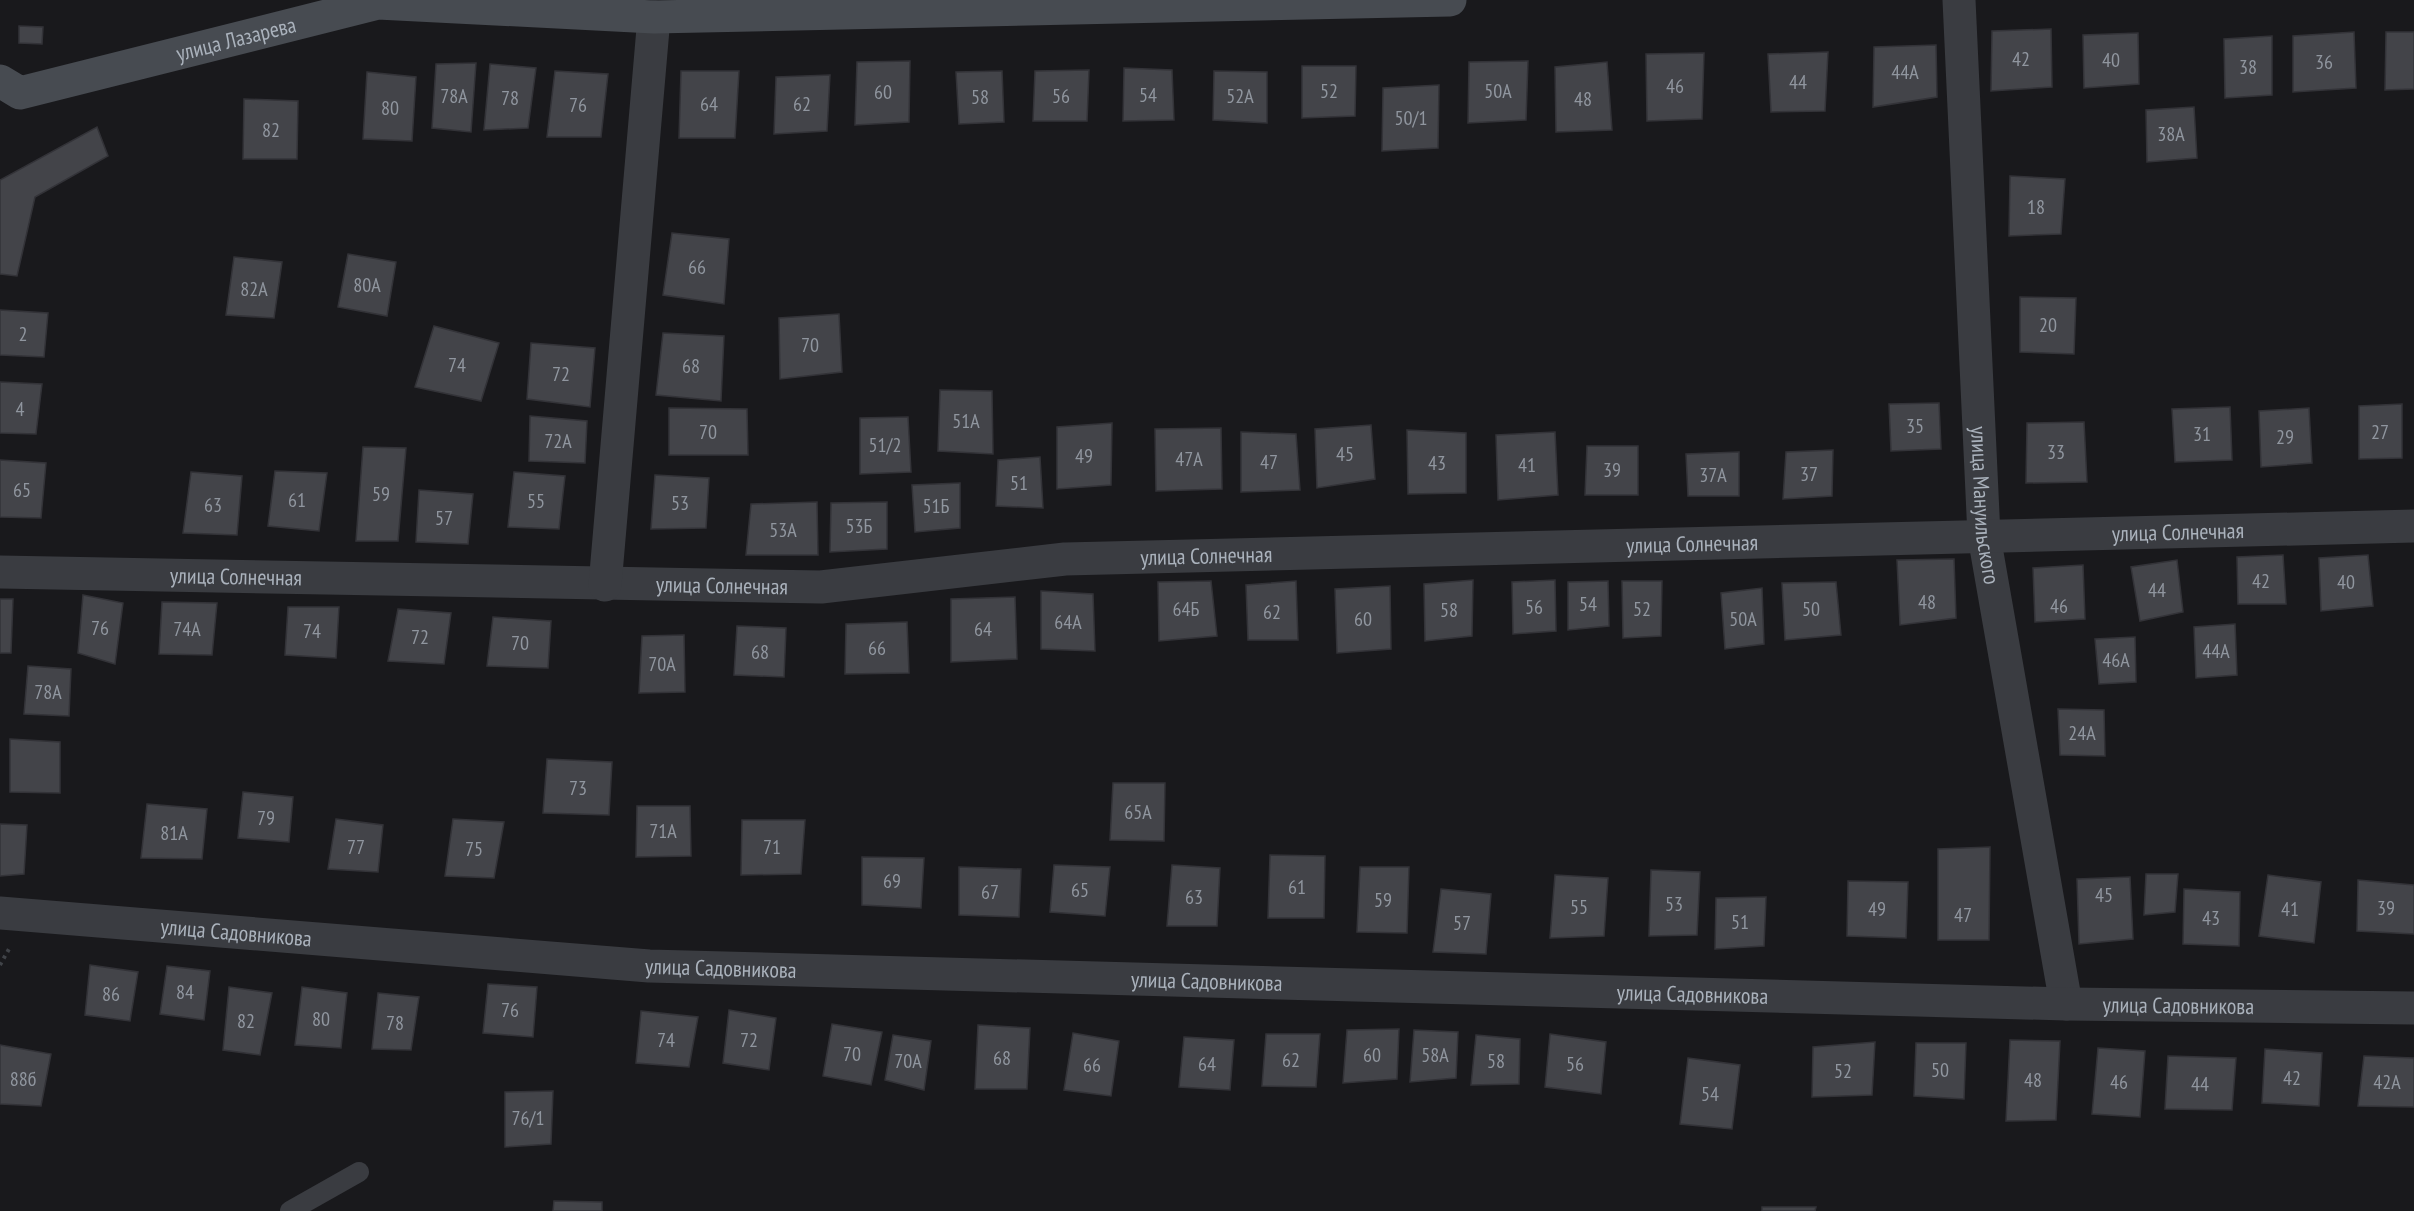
<svg xmlns="http://www.w3.org/2000/svg" width="2414" height="1211" viewBox="0 0 2414 1211" font-family="'PT Sans Narrow',sans-serif">
  <style>
    .building { fill: #434449; stroke: #333338; stroke-width: 1.5 }
    .lines { fill: none; stroke-linecap: round; stroke-linejoin: round }
    .path { stroke: #404348; stroke-width: 4; stroke-dasharray: 3 4.5; stroke-linecap: butt }
    .lane { stroke: #3a3c41; stroke-width: 20 }
    .street { stroke: #3a3c41; stroke-width: 33 }
    .secondary { stroke: #474b51; stroke-width: 33 }
    .labels { text-anchor: middle; dominant-baseline: central; stroke-width: 6; stroke-linejoin: round; paint-order: stroke }
    .number-label { font-size: 20px; fill: #90969f }
    .street-label { font-size: 22px; fill: #aab2bc; stroke: #141417 }
  </style>
  <rect width="100%" height="100%" fill="#19191c"/>
  <!-- building -->
  <g class="building">
    <polygon points="19,26 43,27 42,44 19,43"/>
    <polygon points="2051,29 2052,87 1991,91 1992,31"/>
    <polygon points="2354,32 2356,88 2293,92 2293,36"/>
    <polygon points="2386,32 2414,32 2414,89 2385,90"/>
    <polygon points="2138,33 2139,84 2084,88 2083,35"/>
    <polygon points="2272,36 2272,95 2225,98 2224,39"/>
    <polygon points="1936,45 1937,97 1873,107 1874,47"/>
    <polygon points="1828,52 1825,111 1771,112 1768,54"/>
    <polygon points="1704,53 1702,119 1647,121 1646,54"/>
    <polygon points="910,61 909,122 855,125 857,62"/>
    <polygon points="1528,61 1526,120 1468,123 1469,62"/>
    <polygon points="1607,62 1612,130 1556,132 1555,67"/>
    <polygon points="476,63 471,132 432,128 436,64"/>
    <polygon points="490,64 536,68 528,128 484,130"/>
    <polygon points="1302,66 1356,66 1355,116 1302,118"/>
    <polygon points="1124,68 1172,70 1174,120 1123,121"/>
    <polygon points="1089,70 1087,121 1033,121 1035,71"/>
    <polygon points="555,71 608,74 601,137 547,137"/>
    <polygon points="681,71 739,71 735,138 679,138"/>
    <polygon points="1002,71 1004,122 959,124 956,72"/>
    <polygon points="1214,71 1267,72 1267,123 1213,120"/>
    <polygon points="367,72 416,77 412,141 363,139"/>
    <polygon points="830,75 827,131 774,134 776,77"/>
    <polygon points="1439,85 1438,148 1382,151 1383,88"/>
    <polygon points="244,99 298,101 297,159 243,159"/>
    <polygon points="2194,107 2197,158 2147,162 2146,110"/>
    <polygon points="97,127 108,156 35,197 17,276 0,274 0,180"/>
    <polygon points="2010,176 2065,179 2061,234 2009,236"/>
    <polygon points="672,233 729,239 724,304 663,295"/>
    <polygon points="348,254 396,262 387,316 338,307"/>
    <polygon points="234,257 282,262 274,318 226,315"/>
    <polygon points="2020,297 2076,298 2074,354 2020,352"/>
    <polygon points="0,310 48,313 44,357 0,355"/>
    <polygon points="839,314 842,372 780,379 779,318"/>
    <polygon points="434,326 499,343 481,401 415,387"/>
    <polygon points="663,333 724,336 721,401 656,395"/>
    <polygon points="531,343 595,348 590,407 527,399"/>
    <polygon points="0,382 42,384 36,434 0,433"/>
    <polygon points="940,390 992,391 993,454 938,451"/>
    <polygon points="1939,403 1941,449 1891,451 1889,404"/>
    <polygon points="2402,404 2402,458 2359,459 2359,406"/>
    <polygon points="2230,407 2232,460 2175,462 2172,409"/>
    <polygon points="669,408 747,409 748,455 669,455"/>
    <polygon points="2309,408 2312,463 2261,467 2259,411"/>
    <polygon points="530,416 587,421 585,463 529,461"/>
    <polygon points="908,417 911,472 860,474 860,418"/>
    <polygon points="2084,422 2087,482 2026,483 2027,423"/>
    <polygon points="1112,423 1111,485 1057,489 1057,427"/>
    <polygon points="1371,425 1375,479 1317,488 1315,429"/>
    <polygon points="1221,428 1222,489 1156,491 1155,429"/>
    <polygon points="1407,430 1466,433 1466,493 1408,494"/>
    <polygon points="1241,432 1296,434 1300,490 1241,492"/>
    <polygon points="1555,432 1558,495 1498,500 1496,435"/>
    <polygon points="1587,446 1638,446 1638,495 1585,495"/>
    <polygon points="363,447 406,448 398,541 356,541"/>
    <polygon points="1833,450 1832,496 1783,499 1786,452"/>
    <polygon points="1739,452 1739,496 1688,496 1686,454"/>
    <polygon points="1040,457 1043,508 996,506 998,460"/>
    <polygon points="0,460 46,463 41,518 0,517"/>
    <polygon points="275,471 327,473 319,531 268,526"/>
    <polygon points="191,472 242,476 237,535 183,533"/>
    <polygon points="514,472 565,476 559,529 508,527"/>
    <polygon points="655,475 709,478 706,528 651,529"/>
    <polygon points="960,483 960,528 915,532 912,485"/>
    <polygon points="419,490 473,494 468,544 416,542"/>
    <polygon points="817,502 818,555 746,555 751,504"/>
    <polygon points="887,502 887,549 830,552 831,503"/>
    <polygon points="2283,555 2286,604 2238,604 2237,557"/>
    <polygon points="2368,555 2373,606 2321,611 2319,558"/>
    <polygon points="1954,559 1956,618 1900,625 1897,560"/>
    <polygon points="2177,560 2183,612 2140,621 2131,567"/>
    <polygon points="2083,565 2085,619 2035,622 2033,568"/>
    <polygon points="1473,580 1472,636 1425,641 1424,584"/>
    <polygon points="1555,580 1556,631 1513,634 1512,582"/>
    <polygon points="1211,581 1217,636 1159,641 1158,582"/>
    <polygon points="1296,581 1298,640 1248,640 1246,585"/>
    <polygon points="1608,581 1609,626 1568,630 1568,582"/>
    <polygon points="1622,581 1662,581 1661,636 1623,638"/>
    <polygon points="1836,582 1841,635 1785,640 1782,583"/>
    <polygon points="1390,586 1391,649 1337,653 1335,589"/>
    <polygon points="1762,588 1764,644 1725,649 1721,593"/>
    <polygon points="1041,591 1093,594 1095,651 1041,649"/>
    <polygon points="83,595 123,603 115,664 78,653"/>
    <polygon points="1015,597 1017,659 951,662 951,599"/>
    <polygon points="0,599 13,599 11,653 0,653"/>
    <polygon points="162,602 217,603 212,655 159,654"/>
    <polygon points="288,607 339,607 336,658 285,655"/>
    <polygon points="398,609 451,613 444,664 388,661"/>
    <polygon points="493,617 551,621 548,668 487,666"/>
    <polygon points="907,622 909,673 845,674 846,624"/>
    <polygon points="2235,624 2237,675 2196,678 2194,627"/>
    <polygon points="737,626 786,628 784,677 734,675"/>
    <polygon points="684,635 685,692 639,693 642,636"/>
    <polygon points="2135,637 2136,682 2099,684 2095,639"/>
    <polygon points="28,666 71,669 69,716 24,714"/>
    <polygon points="2058,709 2104,710 2105,756 2060,755"/>
    <polygon points="10,739 60,742 60,793 10,792"/>
    <polygon points="547,759 612,762 609,815 543,813"/>
    <polygon points="1113,783 1165,783 1164,841 1110,840"/>
    <polygon points="243,792 293,797 289,842 238,838"/>
    <polygon points="147,804 207,809 202,859 141,858"/>
    <polygon points="637,806 690,806 691,856 636,857"/>
    <polygon points="336,819 383,825 378,872 328,869"/>
    <polygon points="453,819 504,822 494,878 445,876"/>
    <polygon points="742,820 805,820 801,874 741,875"/>
    <polygon points="0,824 27,825 24,874 0,876"/>
    <polygon points="1990,847 1989,940 1938,940 1938,849"/>
    <polygon points="1270,855 1325,856 1324,918 1268,918"/>
    <polygon points="862,857 924,858 921,908 862,905"/>
    <polygon points="1054,865 1110,867 1105,916 1050,912"/>
    <polygon points="1172,865 1220,868 1217,926 1167,926"/>
    <polygon points="959,867 1021,869 1019,917 959,915"/>
    <polygon points="1360,867 1409,867 1407,933 1357,932"/>
    <polygon points="1651,870 1700,872 1697,935 1649,936"/>
    <polygon points="2146,874 2178,874 2175,912 2144,915"/>
    <polygon points="1555,875 1608,878 1604,936 1550,938"/>
    <polygon points="2268,875 2321,882 2314,943 2259,936"/>
    <polygon points="2130,877 2133,939 2079,944 2077,879"/>
    <polygon points="2358,880 2414,885 2414,934 2357,931"/>
    <polygon points="1848,881 1908,882 1906,938 1847,936"/>
    <polygon points="1441,889 1491,894 1486,954 1433,952"/>
    <polygon points="2184,889 2240,892 2239,946 2183,944"/>
    <polygon points="1766,897 1764,946 1715,949 1716,898"/>
    <polygon points="90,965 138,972 130,1021 85,1015"/>
    <polygon points="167,966 210,971 204,1020 160,1014"/>
    <polygon points="488,984 537,987 533,1037 483,1033"/>
    <polygon points="229,987 272,993 260,1055 223,1050"/>
    <polygon points="302,987 347,993 341,1048 295,1045"/>
    <polygon points="378,993 419,997 411,1050 372,1049"/>
    <polygon points="729,1010 776,1018 769,1070 723,1063"/>
    <polygon points="641,1011 698,1017 689,1067 636,1063"/>
    <polygon points="832,1024 882,1032 871,1085 823,1076"/>
    <polygon points="978,1025 1030,1028 1027,1089 975,1089"/>
    <polygon points="1399,1029 1397,1079 1343,1083 1347,1030"/>
    <polygon points="1414,1030 1458,1032 1456,1078 1410,1082"/>
    <polygon points="1073,1033 1119,1041 1111,1096 1064,1090"/>
    <polygon points="1266,1034 1320,1034 1316,1087 1262,1086"/>
    <polygon points="1550,1034 1606,1042 1601,1094 1545,1087"/>
    <polygon points="893,1035 931,1041 924,1090 885,1080"/>
    <polygon points="1476,1035 1520,1039 1519,1084 1471,1085"/>
    <polygon points="1184,1037 1234,1040 1230,1090 1179,1087"/>
    <polygon points="2010,1040 2060,1041 2056,1120 2006,1121"/>
    <polygon points="1875,1042 1872,1095 1812,1097 1813,1047"/>
    <polygon points="1916,1043 1966,1043 1964,1099 1914,1096"/>
    <polygon points="0,1045 51,1054 41,1106 0,1104"/>
    <polygon points="2098,1048 2145,1051 2140,1117 2092,1114"/>
    <polygon points="2265,1049 2322,1053 2319,1106 2262,1103"/>
    <polygon points="2168,1056 2236,1058 2232,1110 2165,1109"/>
    <polygon points="2364,1056 2414,1058 2414,1107 2358,1106"/>
    <polygon points="1688,1058 1740,1065 1732,1129 1680,1124"/>
    <polygon points="553,1091 551,1144 505,1147 505,1092"/>
    <polygon points="554,1201 602,1202 602,1211 553,1211"/>
    <polygon points="1762,1207 1816,1207 1815,1211 1762,1211"/>
  </g>
  <g class="lines">
    <!-- path -->
    <polyline class="path" points="0,965 9,949"/>
    <!-- lane -->
    <polyline class="lane" points="290,1211 359,1172"/>
    <!-- street -->
    <g class="street">
      <path id="s1" d="M1959,0L1984,536L2066,1004"/>
      <path id="s2" d="M0,572L821,587L1065,559L2414,526"/>
      <polyline points="605,585 654,17"/>
      <path id="s3" d="M0,913L649,966L2066,1004L2414,1008"/>
    </g>
    <!-- secondary -->
    <path class="secondary" id="s4" d="M0,81L20,93L378,3L654,17L1450,0"/>
  </g>
  <g class="labels">
    <!-- number labels -->
    <g class="number-label">
      <text x="2021" y="59">42</text>
      <text x="2111" y="60">40</text>
      <text x="2324" y="62">36</text>
      <text x="2248" y="67">38</text>
      <text x="1905" y="72">44А</text>
      <text x="1798" y="82">44</text>
      <text x="1675" y="86">46</text>
      <text x="1329" y="91">52</text>
      <text x="1498" y="91">50А</text>
      <text x="883" y="92">60</text>
      <text x="1148" y="95">54</text>
      <text x="454" y="96">78А</text>
      <text x="1061" y="96">56</text>
      <text x="1240" y="96">52А</text>
      <text x="980" y="97">58</text>
      <text x="510" y="98">78</text>
      <text x="1583" y="99">48</text>
      <text x="709" y="104">64</text>
      <text x="802" y="104">62</text>
      <text x="578" y="105">76</text>
      <text x="390" y="108">80</text>
      <text x="1411" y="118">50/1</text>
      <text x="271" y="130">82</text>
      <text x="2171" y="134">38А</text>
      <text x="2036" y="207">18</text>
      <text x="697" y="267">66</text>
      <text x="367" y="285">80А</text>
      <text x="254" y="289">82А</text>
      <text x="2048" y="325">20</text>
      <text x="23" y="334">2</text>
      <text x="810" y="345">70</text>
      <text x="457" y="365">74</text>
      <text x="691" y="366">68</text>
      <text x="561" y="374">72</text>
      <text x="20" y="409">4</text>
      <text x="966" y="421">51А</text>
      <text x="1915" y="426">35</text>
      <text x="708" y="432">70</text>
      <text x="2380" y="432">27</text>
      <text x="2202" y="434">31</text>
      <text x="2285" y="437">29</text>
      <text x="558" y="441">72А</text>
      <text x="885" y="445">51/2</text>
      <text x="2056" y="452">33</text>
      <text x="1345" y="454">45</text>
      <text x="1084" y="456">49</text>
      <text x="1189" y="459">47А</text>
      <text x="1269" y="462">47</text>
      <text x="1437" y="463">43</text>
      <text x="1527" y="465">41</text>
      <text x="1612" y="470">39</text>
      <text x="1809" y="474">37</text>
      <text x="1713" y="475">37А</text>
      <text x="1019" y="483">51</text>
      <text x="22" y="490">65</text>
      <text x="381" y="494">59</text>
      <text x="297" y="500">61</text>
      <text x="536" y="501">55</text>
      <text x="680" y="503">53</text>
      <text x="213" y="505">63</text>
      <text x="936" y="506">51Б</text>
      <text x="444" y="518">57</text>
      <text x="859" y="526">53Б</text>
      <text x="783" y="530">53А</text>
      <text x="2261" y="581">42</text>
      <text x="2346" y="582">40</text>
      <text x="2157" y="590">44</text>
      <text x="1927" y="602">48</text>
      <text x="1588" y="604">54</text>
      <text x="2059" y="606">46</text>
      <text x="1534" y="607">56</text>
      <text x="1186" y="609">64Б</text>
      <text x="1642" y="609">52</text>
      <text x="1811" y="609">50</text>
      <text x="1449" y="610">58</text>
      <text x="1272" y="612">62</text>
      <text x="1363" y="619">60</text>
      <text x="1743" y="619">50А</text>
      <text x="1068" y="622">64А</text>
      <text x="100" y="628">76</text>
      <text x="187" y="629">74А</text>
      <text x="983" y="629">64</text>
      <text x="312" y="631">74</text>
      <text x="420" y="637">72</text>
      <text x="520" y="643">70</text>
      <text x="877" y="648">66</text>
      <text x="2216" y="651">44А</text>
      <text x="760" y="652">68</text>
      <text x="2116" y="660">46А</text>
      <text x="662" y="664">70А</text>
      <text x="48" y="692">78А</text>
      <text x="2082" y="733">24А</text>
      <text x="578" y="788">73</text>
      <text x="1138" y="812">65А</text>
      <text x="266" y="818">79</text>
      <text x="663" y="831">71А</text>
      <text x="174" y="833">81А</text>
      <text x="356" y="847">77</text>
      <text x="772" y="847">71</text>
      <text x="474" y="849">75</text>
      <text x="892" y="881">69</text>
      <text x="1297" y="887">61</text>
      <text x="1080" y="890">65</text>
      <text x="990" y="892">67</text>
      <text x="2104" y="895">45</text>
      <text x="1194" y="897">63</text>
      <text x="1383" y="900">59</text>
      <text x="1674" y="904">53</text>
      <text x="1579" y="907">55</text>
      <text x="2386" y="908">39</text>
      <text x="1877" y="909">49</text>
      <text x="2290" y="909">41</text>
      <text x="1963" y="915">47</text>
      <text x="2211" y="918">43</text>
      <text x="1740" y="922">51</text>
      <text x="1462" y="923">57</text>
      <text x="185" y="992">84</text>
      <text x="111" y="994">86</text>
      <text x="510" y="1010">76</text>
      <text x="321" y="1019">80</text>
      <text x="246" y="1021">82</text>
      <text x="395" y="1023">78</text>
      <text x="666" y="1040">74</text>
      <text x="749" y="1040">72</text>
      <text x="852" y="1054">70</text>
      <text x="1372" y="1055">60</text>
      <text x="1435" y="1055">58А</text>
      <text x="1002" y="1058">68</text>
      <text x="1291" y="1060">62</text>
      <text x="908" y="1061">70А</text>
      <text x="1496" y="1061">58</text>
      <text x="1207" y="1064">64</text>
      <text x="1575" y="1064">56</text>
      <text x="1092" y="1065">66</text>
      <text x="1940" y="1070">50</text>
      <text x="1843" y="1071">52</text>
      <text x="2292" y="1078">42</text>
      <text x="23" y="1079">88б</text>
      <text x="2033" y="1080">48</text>
      <text x="2119" y="1082">46</text>
      <text x="2387" y="1082">42А</text>
      <text x="2200" y="1084">44</text>
      <text x="1710" y="1094">54</text>
      <text x="528" y="1118">76/1</text>
    </g>
    <!-- street labels -->
    <g class="street-label">
      <text stroke="none"><textPath href="#s4" startOffset="246">улица Лазарева</textPath></text>
      <text stroke="none"><textPath href="#s1" startOffset="506">улица Мануильского</textPath></text>
      <text stroke="none"><textPath href="#s2" startOffset="2180">улица Солнечная</textPath></text>
      <text stroke="none"><textPath href="#s2" startOffset="1694">улица Солнечная</textPath></text>
      <text stroke="none"><textPath href="#s2" startOffset="1208">улица Солнечная</textPath></text>
      <text stroke="none"><textPath href="#s2" startOffset="236">улица Солнечная</textPath></text>
      <text stroke="none"><textPath href="#s2" startOffset="722">улица Солнечная</textPath></text>
      <text stroke="none"><textPath href="#s3" startOffset="237">улица Садовникова</textPath></text>
      <text stroke="none"><textPath href="#s3" startOffset="723">улица Садовникова</textPath></text>
      <text stroke="none"><textPath href="#s3" startOffset="1209">улица Садовникова</textPath></text>
      <text stroke="none"><textPath href="#s3" startOffset="1695">улица Садовникова</textPath></text>
      <text stroke="none"><textPath href="#s3" startOffset="2181">улица Садовникова</textPath></text>
    </g>
  </g>
</svg>
